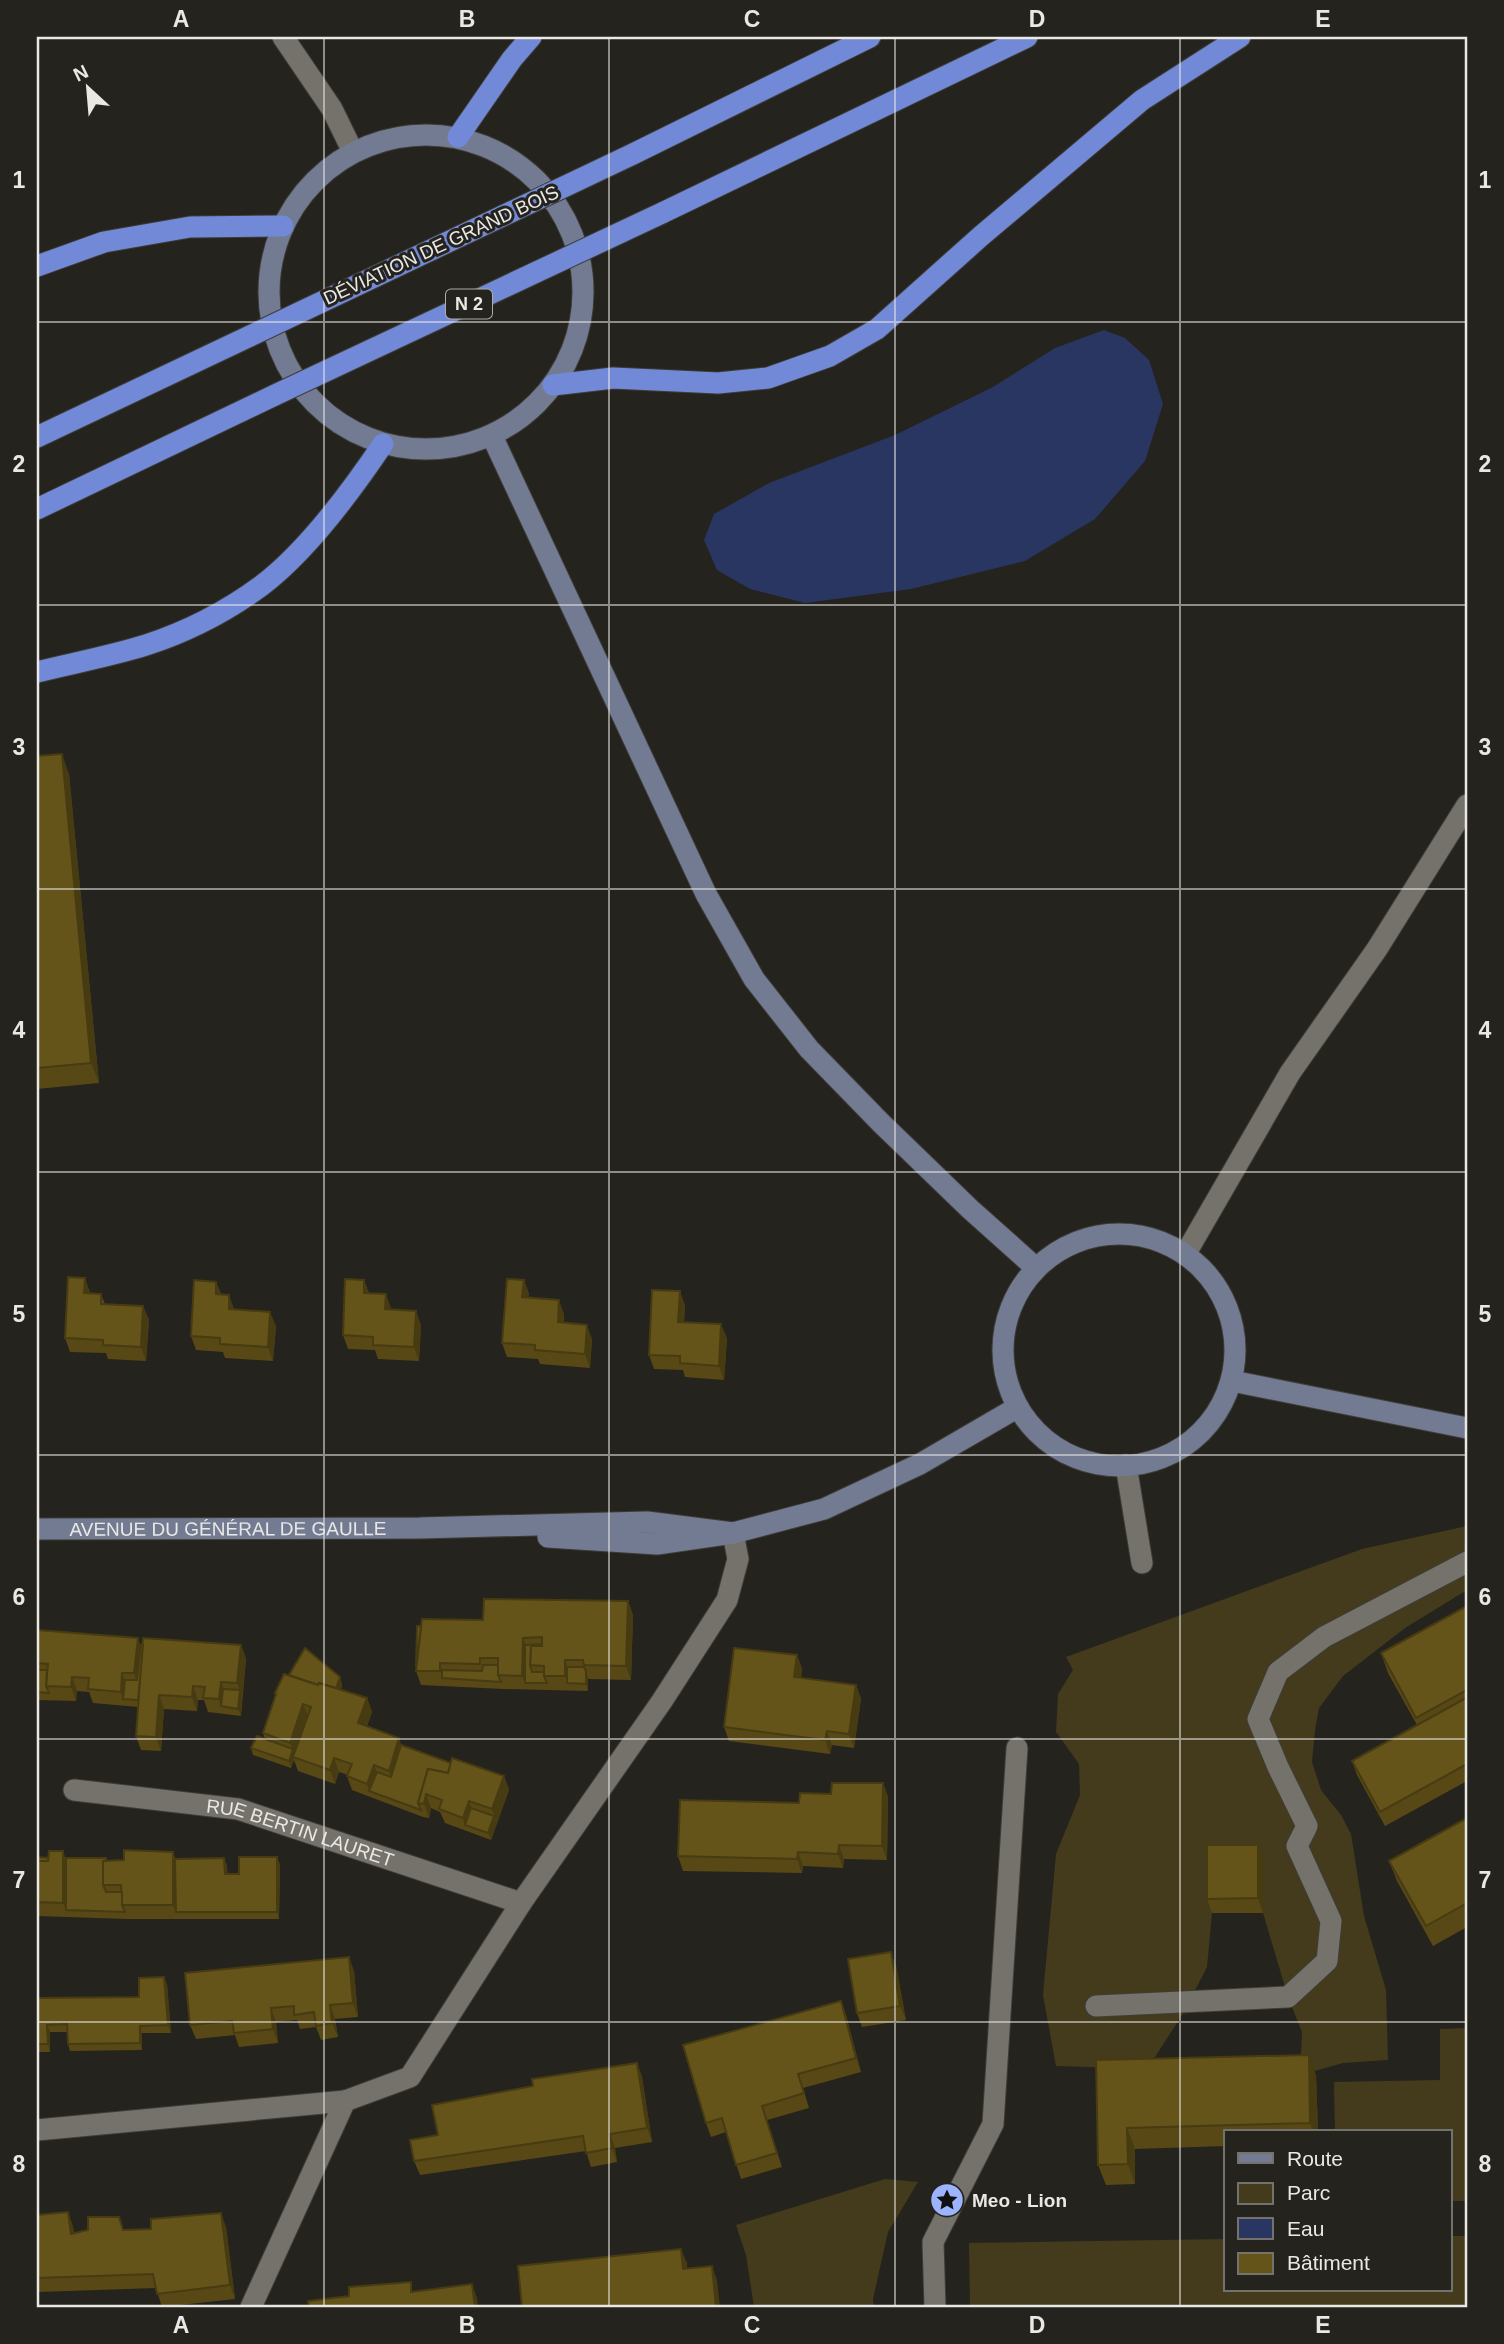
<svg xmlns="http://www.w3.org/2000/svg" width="1504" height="2344" viewBox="0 0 1504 2344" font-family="Arial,sans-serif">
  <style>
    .green { fill: #443b1c }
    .water { fill: #293662 }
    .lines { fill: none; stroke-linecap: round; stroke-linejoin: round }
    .service-casing { stroke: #3e3d38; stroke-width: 23 }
    .pedestrian-casing { stroke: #3e3d38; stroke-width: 23 }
    .minor-casing { stroke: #3e3d38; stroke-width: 23 }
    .tertiary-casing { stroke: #3e3d38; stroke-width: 23 }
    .secondary-casing { stroke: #3e3d38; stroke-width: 23 }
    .trunk-casing { stroke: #3e3d38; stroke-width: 23 }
    .service { stroke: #74726a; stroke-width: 21 }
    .pedestrian { stroke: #74726a; stroke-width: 21 }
    .minor { stroke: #74726a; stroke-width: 21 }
    .tertiary { stroke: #74726a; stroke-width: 21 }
    .secondary { stroke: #737b93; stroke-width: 21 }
    .trunk { stroke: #7289d8; stroke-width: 21 }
    .trunk-bridge-casing { stroke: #3e3d38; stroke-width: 23; stroke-linecap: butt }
    .trunk-bridge { stroke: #7289d8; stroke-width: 21 }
    .wall { fill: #574816 }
    .shaded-wall { fill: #473b12 }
    .building { fill: #655419; stroke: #473b12; stroke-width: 2 }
    .grid { fill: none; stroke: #eae8e4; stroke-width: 2; stroke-opacity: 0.55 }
    .labels { text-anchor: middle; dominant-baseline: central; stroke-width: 6; stroke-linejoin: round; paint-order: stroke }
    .shield { fill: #25231d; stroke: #afada8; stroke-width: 2 }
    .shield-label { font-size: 18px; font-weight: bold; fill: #eae8e4 }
    .street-label { font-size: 19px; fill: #eae8e4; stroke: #25231d }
    .poi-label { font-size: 19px; font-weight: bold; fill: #eae8e4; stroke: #25231d; text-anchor: start }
    .neatline { fill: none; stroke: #eae8e4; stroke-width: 2.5 }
    .grid-label { font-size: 23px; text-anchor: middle; font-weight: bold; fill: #eae8e4 }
  </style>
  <rect width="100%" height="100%" fill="#25231d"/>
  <!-- green -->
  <g class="green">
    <polygon points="1467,1526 1467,1590 1405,1628 1343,1676 1319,1708 1315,1730 1312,1762 1321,1790 1341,1815 1351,1834 1364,1916 1386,1990 1388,2060 1343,2063 1300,2075 1302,2032 1288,1997 1263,1913 1263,1860 1212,1860 1212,1913 1207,1967 1184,2012 1155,2057 1125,2068 1056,2066 1043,1995 1056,1854 1080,1795 1079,1764 1056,1732 1058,1694 1073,1670 1066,1657 1362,1549"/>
    <polygon points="1467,2028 1467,2201 1450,2201 1450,2132 1335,2132 1334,2082 1440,2080 1440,2029"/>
    <polygon points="885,2179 918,2182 888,2232 873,2299 874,2307 754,2307 746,2255 736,2225"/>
    <polygon points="1450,2236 1467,2236 1467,2307 970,2307 969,2243 1226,2239 1226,2290 1450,2290"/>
  </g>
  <!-- water -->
  <polygon class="water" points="1104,330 1125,338 1149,360 1163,404 1145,461 1095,519 1025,561 911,589 805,603 750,589 717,570 704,540 714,514 769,483 895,435 993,387 1055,348"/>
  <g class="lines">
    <!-- service casing -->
    <g class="service-casing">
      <polyline id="service" points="1126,1465 1142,1563"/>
    </g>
    <!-- pedestrian casing -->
    <g class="pedestrian-casing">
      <polyline id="pedestrian" points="935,2307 933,2242 993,2124 1017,1748"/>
    </g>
    <!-- minor casing -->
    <g class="minor-casing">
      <g id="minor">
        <polyline points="1186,1253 1290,1073 1377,949 1467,805"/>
        <path id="s1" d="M74,1790L238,1809L521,1903"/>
        <polyline points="1096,2006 1288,1997 1327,1961 1331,1921 1297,1846 1307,1826 1278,1767 1258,1719 1278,1672 1324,1637 1467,1562"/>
        <polyline points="37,2130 345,2101"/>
        <polyline points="251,2307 345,2101 410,2077 521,1903 662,1701 727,1600 738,1559 733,1533"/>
      </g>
    </g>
    <!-- tertiary casing -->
    <g class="tertiary-casing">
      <polyline id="tertiary" points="283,37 332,109 353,152"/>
    </g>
    <!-- secondary casing -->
    <g class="secondary-casing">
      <g id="secondary">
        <circle cx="426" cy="292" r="157"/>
        <polyline points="492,436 706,894 754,979 809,1049 881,1123 970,1209 1036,1268"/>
        <circle cx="1119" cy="1350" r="116"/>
        <polyline points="1232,1381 1467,1428"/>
        <path id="s2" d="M37,1529L420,1528L647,1522L733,1533"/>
        <polyline points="548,1537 657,1544 733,1533 824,1509 920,1464 1018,1407"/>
      </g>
    </g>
    <!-- trunk casing -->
    <g class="trunk-casing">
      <g id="trunk">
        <polyline points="458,137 512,59 531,37"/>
        <polyline points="633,154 870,37"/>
        <polyline points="662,213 1027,37"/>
        <polyline points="37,266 104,242 190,227 283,226"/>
        <polyline points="553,385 613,378 718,383 768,378 830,356 877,329 981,236 1142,100 1240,37"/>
        <polyline points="37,437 250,336"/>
        <polyline points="37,509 275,395"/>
        <path d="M37,672C73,663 111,656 146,645C186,632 227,611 261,586C305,553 352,490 383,444"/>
      </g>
    </g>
    <!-- service -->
    <use href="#service" class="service"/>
    <!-- pedestrian -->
    <use href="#pedestrian" class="pedestrian"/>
    <!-- minor -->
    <use href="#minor" class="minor"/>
    <!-- tertiary -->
    <use href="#tertiary" class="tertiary"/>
    <!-- secondary -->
    <use href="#secondary" class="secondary"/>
    <!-- trunk -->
    <use href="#trunk" class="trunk"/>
    <!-- trunk-bridge casing -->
    <g class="trunk-bridge-casing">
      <g id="trunk-bridge">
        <polyline points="250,336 633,154"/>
        <polyline points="275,395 662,213"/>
      </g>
    </g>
    <!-- trunk-bridge -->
    <use href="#trunk-bridge" class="trunk-bridge"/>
  </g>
  <!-- wall -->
  <g class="wall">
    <polygon points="37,756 69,774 99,1083 37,1089"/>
    <polygon points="364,1280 369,1293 391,1308 391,1310 421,1325 419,1361 378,1359 375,1350 348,1349 343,1335"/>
    <polygon points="524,1280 529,1294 528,1298 564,1314 564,1323 592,1339 590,1368 540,1364 538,1359 507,1357 502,1343"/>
    <polygon points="216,1282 221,1294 234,1309 276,1326 273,1361 225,1358 223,1352 196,1350 191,1336"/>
    <polygon points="90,1292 90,1293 101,1294 105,1304 143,1306 149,1320 146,1361 108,1359 106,1353 70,1352 65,1338"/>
    <polygon points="685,1305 684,1322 727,1338 724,1380 685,1377 683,1370 654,1369 649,1355"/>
    <polygon points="628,1601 633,1615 631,1680 589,1679 588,1678 588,1691 503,1689 421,1685 416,1671 483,1620"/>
    <polygon points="1467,1606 1467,1781 1385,1826 1357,1775 1352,1761 1417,1725 1388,1673 1381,1653"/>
    <polygon points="37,1630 141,1645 241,1645 246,1659 241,1716 208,1712 204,1700 198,1700 197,1711 164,1709 161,1751 141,1750 136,1736 138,1707 93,1703 89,1692 77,1691 76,1701 37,1700"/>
    <polygon points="797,1655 802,1669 801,1678 856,1685 861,1699 854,1748 832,1745 830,1754 729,1741 724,1727"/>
    <polygon points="289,1675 340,1677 342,1685 341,1690 367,1698 372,1712 367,1726 401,1745 451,1763 504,1776 509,1790 491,1840 445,1823 440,1812 431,1808 429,1818 423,1817 352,1790 347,1776 348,1775 339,1772 335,1784 298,1771 294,1760 291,1768 253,1755 251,1748 265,1739 263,1733 276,1696 275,1693"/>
    <polygon points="883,1783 888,1797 887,1860 844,1859 843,1868 803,1866 802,1873 683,1871 678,1856 799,1803 831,1794"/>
    <polygon points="1467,1818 1467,1927 1433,1946 1397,1881 1389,1861"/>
    <polygon points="173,1852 175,1859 227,1865 227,1874 239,1874 280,1864 279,1919 127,1919 37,1916 37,1857 106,1858 107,1861 124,1860"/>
    <polygon points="1263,1859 1263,1913 1212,1913 1207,1899"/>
    <polygon points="896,1966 906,2020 862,2027 857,2013"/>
    <polygon points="354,1971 358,2017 335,2019 338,2037 321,2040 316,2027 300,2029 297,2020 276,2022 278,2043 239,2047 235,2035 196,2039 190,2025"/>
    <polygon points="167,1984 171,2033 142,2033 142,2050 70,2051 68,2044 68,2032 50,2032 50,2052 37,2052 37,1998 139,1997"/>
    <polygon points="841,2001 846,2015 861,2072 803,2088 809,2108 767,2120 782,2167 741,2179 726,2132 711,2137 706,2123"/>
    <polygon points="1096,2060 1316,2075 1318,2132 1226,2132 1226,2146 1135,2149 1135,2184 1106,2185 1098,2165"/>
    <polygon points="637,2063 642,2077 652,2142 615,2148 617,2162 591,2167 586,2151 420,2175 414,2161 438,2135 533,2086"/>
    <polygon points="68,2212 73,2227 74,2234 124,2230 226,2227 235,2299 162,2307 156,2288 39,2292 37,2286 37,2215"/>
  </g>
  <!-- shaded-wall -->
  <g class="shaded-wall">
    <polygon points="62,754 69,774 99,1083 91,1063"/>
    <polygon points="85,1278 90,1292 89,1307 84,1293"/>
    <polygon points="364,1280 369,1294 364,1293"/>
    <polygon points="524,1280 529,1294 527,1311 522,1297"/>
    <polygon points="216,1282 221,1296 216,1294"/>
    <polygon points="680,1291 685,1305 683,1336 678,1322"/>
    <polygon points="386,1294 391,1308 390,1323 385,1309"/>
    <polygon points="229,1295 234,1309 229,1309"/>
    <polygon points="559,1300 564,1314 563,1336 558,1322"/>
    <polygon points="143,1306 149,1320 146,1361 141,1347"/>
    <polygon points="416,1311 421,1325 419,1361 414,1347"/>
    <polygon points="270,1312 276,1326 273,1361 268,1347"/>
    <polygon points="721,1324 727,1338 724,1380 719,1366"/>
    <polygon points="587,1325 592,1339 590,1368 585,1354"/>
    <polygon points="628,1601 633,1615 631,1680 626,1666"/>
    <polygon points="138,1638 143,1652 139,1687 134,1673"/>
    <polygon points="523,1638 528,1652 525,1683 522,1676"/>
    <polygon points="241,1645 246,1659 242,1697 237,1683"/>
    <polygon points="797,1655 802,1669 799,1691 794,1677"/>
    <polygon points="565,1660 570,1674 567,1683 565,1676"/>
    <polygon points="586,1671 588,1678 588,1691 586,1684"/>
    <polygon points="122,1673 128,1687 123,1699 121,1692"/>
    <polygon points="72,1677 77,1691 76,1701 71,1687"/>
    <polygon points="340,1677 342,1685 338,1700 335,1693"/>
    <polygon points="221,1682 226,1696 221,1706 219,1699"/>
    <polygon points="856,1685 861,1699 854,1748 849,1734"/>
    <polygon points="193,1686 198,1700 197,1711 192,1697"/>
    <polygon points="240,1690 242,1697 241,1716 238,1709"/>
    <polygon points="159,1695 164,1709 161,1751 156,1737"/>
    <polygon points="367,1698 372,1712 363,1737 358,1723"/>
    <polygon points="303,1704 309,1718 293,1757 294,1760 291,1768 289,1761 293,1749 290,1743"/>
    <polygon points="827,1731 832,1745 830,1754 825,1740"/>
    <polygon points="399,1738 404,1752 394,1785 389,1771"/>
    <polygon points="334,1758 339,1772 335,1784 330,1770"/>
    <polygon points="374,1765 379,1779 369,1791 367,1784"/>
    <polygon points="504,1776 509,1790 497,1823 492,1809"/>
    <polygon points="883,1783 888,1797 887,1860 882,1846"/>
    <polygon points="426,1794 431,1808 429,1818 424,1804"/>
    <polygon points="469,1801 474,1815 465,1825 463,1818"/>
    <polygon points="494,1816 497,1823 491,1840 488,1833"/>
    <polygon points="839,1845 844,1859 843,1868 838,1854"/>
    <polygon points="1258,1845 1263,1859 1263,1913 1258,1898"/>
    <polygon points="63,1851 68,1865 66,1910 63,1903"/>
    <polygon points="173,1852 178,1866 176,1912 173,1905"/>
    <polygon points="798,1852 803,1866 802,1873 797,1859"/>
    <polygon points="277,1857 280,1864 279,1919 277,1912"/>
    <polygon points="224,1858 227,1865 228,1881 225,1874"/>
    <polygon points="891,1952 896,1966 906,2020 900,2006"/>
    <polygon points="349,1957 354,1971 358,2017 353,2003"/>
    <polygon points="164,1977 167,1984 171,2033 168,2025"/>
    <polygon points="841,2001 846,2015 861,2072 856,2058"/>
    <polygon points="330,2005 335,2019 338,2037 332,2023"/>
    <polygon points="271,2008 276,2022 278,2043 273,2029"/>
    <polygon points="47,2025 50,2032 50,2052 48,2044"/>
    <polygon points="140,2026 142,2033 142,2050 140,2043"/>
    <polygon points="1309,2055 1316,2075 1318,2132 1314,2132 1310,2123"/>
    <polygon points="637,2063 642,2077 652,2142 647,2128"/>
    <polygon points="1127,2128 1135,2149 1135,2184 1128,2164"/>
    <polygon points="610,2134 615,2148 617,2162 612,2148"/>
    <polygon points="68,2212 73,2227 76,2248 71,2234"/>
    <polygon points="221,2213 226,2227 235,2299 230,2285"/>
    <polygon points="681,2249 687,2263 688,2283 683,2269"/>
    <polygon points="712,2266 717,2280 720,2307 716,2307"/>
    <polygon points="472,2284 477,2298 478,2307 475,2307"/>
  </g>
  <!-- building -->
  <g class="building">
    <polygon points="62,754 91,1063 37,1068 37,756"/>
    <polygon points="68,1277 85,1278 84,1293 101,1294 101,1304 143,1306 141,1347 103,1345 103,1340 65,1338"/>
    <polygon points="345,1279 364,1280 364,1293 386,1294 385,1309 416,1311 414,1347 373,1345 373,1337 343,1335"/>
    <polygon points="507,1279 524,1280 522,1297 559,1300 558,1322 587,1325 585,1354 535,1350 535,1345 502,1343"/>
    <polygon points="194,1280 216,1282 216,1294 229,1295 229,1309 270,1312 268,1347 220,1344 220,1338 191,1336"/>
    <polygon points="652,1290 680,1291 678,1322 721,1324 719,1366 680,1363 680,1356 649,1355"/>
    <polygon points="484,1599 628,1601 626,1666 584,1665 583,1660 565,1660 565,1676 544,1676 544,1666 530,1665 531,1646 542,1646 542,1637 523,1638 522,1676 498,1675 498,1658 480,1658 480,1664 440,1663 440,1671 416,1671 422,1619 483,1620"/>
    <polygon points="1467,1606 1467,1690 1416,1718 1381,1653"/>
    <polygon points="417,1626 421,1626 416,1667"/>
    <polygon points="37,1630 138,1638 134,1673 122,1673 121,1692 88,1689 89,1678 72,1677 71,1687 46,1686 48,1664 37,1663"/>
    <polygon points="143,1638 241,1645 237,1683 221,1682 219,1699 203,1698 205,1687 193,1686 192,1697 159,1695 156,1737 136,1736"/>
    <polygon points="542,1644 542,1646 531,1646 530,1665 532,1672 544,1672 544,1676 547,1683 525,1683 525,1645"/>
    <polygon points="141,1645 143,1645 138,1700 123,1699 125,1680 137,1680"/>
    <polygon points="305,1648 340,1677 336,1688 319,1683 318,1685 289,1675"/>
    <polygon points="734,1648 797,1655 794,1677 856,1685 849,1734 827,1731 825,1740 724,1727"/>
    <polygon points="483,1665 498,1665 498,1675 501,1682 442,1678 442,1670 482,1671"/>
    <polygon points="567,1667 584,1667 586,1671 586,1684 567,1683"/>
    <polygon points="37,1670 47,1670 46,1686 49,1693 37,1692"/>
    <polygon points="284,1674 318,1685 319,1683 367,1698 358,1723 399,1738 389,1771 374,1765 367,1784 347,1776 352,1764 334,1758 330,1770 293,1757 311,1707 303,1704 290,1743 263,1733 276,1694 275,1693"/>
    <polygon points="223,1689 240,1690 238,1709 221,1706"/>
    <polygon points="1466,1698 1467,1764 1380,1812 1352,1761"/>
    <polygon points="257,1736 293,1749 289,1761 251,1748"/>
    <polygon points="401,1745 451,1763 448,1773 428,1769 418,1803 421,1810 369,1791 377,1772 391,1777"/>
    <polygon points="452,1758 504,1776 492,1809 469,1801 463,1818 439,1809 442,1800 426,1794 424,1804 418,1803 428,1769 448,1773"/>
    <polygon points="832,1783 883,1783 882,1846 839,1845 838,1854 798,1852 797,1859 678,1856 680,1800 799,1803 800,1793 831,1794"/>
    <polygon points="471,1808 494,1816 488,1833 465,1825"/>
    <polygon points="1467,1818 1467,1903 1426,1926 1389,1861"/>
    <polygon points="1207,1845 1258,1845 1258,1898 1207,1899"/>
    <polygon points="124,1850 173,1852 173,1905 122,1905 121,1885 103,1885 103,1861 124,1860"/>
    <polygon points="49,1851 63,1851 63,1903 37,1902 37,1861 48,1861"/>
    <polygon points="37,1857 48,1858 48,1861 37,1861"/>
    <polygon points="239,1857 277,1857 277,1912 176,1912 175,1859 224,1858 225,1874 239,1874"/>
    <polygon points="66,1858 106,1858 106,1861 103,1861 103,1885 106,1892 122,1892 122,1905 125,1912 66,1910"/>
    <polygon points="891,1952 900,2006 857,2013 848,1959"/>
    <polygon points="349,1957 353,2003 330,2005 332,2023 316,2026 314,2012 294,2015 294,2006 271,2008 273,2029 234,2033 232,2021 190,2025 185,1973"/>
    <polygon points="164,1977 168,2025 140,2026 140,2043 68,2044 67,2024 47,2025 48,2044 37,2044 37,1998 139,1997 139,1978"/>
    <polygon points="841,2001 856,2058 798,2074 804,2093 762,2106 777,2153 736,2165 722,2118 706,2123 683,2045"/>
    <polygon points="1309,2055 1310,2123 1127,2128 1128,2164 1098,2165 1096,2060"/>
    <polygon points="637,2063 647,2128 610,2134 612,2148 586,2153 583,2136 414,2161 410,2140 438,2135 432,2105 533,2086 532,2079"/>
    <polygon points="68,2212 71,2234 88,2230 88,2217 119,2217 123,2230 151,2229 151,2219 221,2213 230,2285 157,2294 153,2274 37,2278 37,2215"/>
    <polygon points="681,2249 683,2269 712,2266 716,2307 522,2307 518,2266"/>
    <polygon points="411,2282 411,2292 472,2284 475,2307 309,2307 308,2301 349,2296 349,2287"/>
  </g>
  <!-- grid -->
  <path class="grid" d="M324,37V2307M609,37V2307M895,37V2307M1180,37V2307M37,322H1467M37,605H1467M37,889H1467M37,1172H1467M37,1455H1467M37,1739H1467M37,2022H1467"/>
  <!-- icons -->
  <defs>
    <g id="sight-disc" transform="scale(1.75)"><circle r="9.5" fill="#9cb4fd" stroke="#25231d"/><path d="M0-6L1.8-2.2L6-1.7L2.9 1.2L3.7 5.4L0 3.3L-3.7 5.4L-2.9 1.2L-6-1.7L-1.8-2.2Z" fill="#111"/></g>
  </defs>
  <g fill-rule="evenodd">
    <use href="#sight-disc" x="947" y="2200"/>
  </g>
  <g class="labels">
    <!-- shield labels -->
    <rect class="shield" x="446" y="289.5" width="46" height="29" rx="5"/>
    <g class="shield-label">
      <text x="469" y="304">N 2</text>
    </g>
    <!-- street labels -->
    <g class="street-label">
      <text transform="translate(441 245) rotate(-25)">DÉVIATION DE GRAND BOIS</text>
      <text stroke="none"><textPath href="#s2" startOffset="191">AVENUE DU GÉNÉRAL DE GAULLE</textPath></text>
      <text stroke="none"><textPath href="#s1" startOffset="231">RUE BERTIN LAURET</textPath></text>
    </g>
    <!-- poi labels -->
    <g class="poi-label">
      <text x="972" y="2200">Meo - Lion</text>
    </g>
  </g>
  <!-- border -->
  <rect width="1504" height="2344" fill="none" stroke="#25231d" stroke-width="77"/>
  <!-- legend -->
  <rect x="1224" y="2130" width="228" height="161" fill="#25231d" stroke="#74726d" stroke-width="2"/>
  <rect x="1238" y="2153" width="35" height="10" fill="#737b93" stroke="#74726d" stroke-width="2"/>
  <text x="1287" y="2166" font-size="21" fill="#eae8e4">Route</text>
  <rect x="1238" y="2183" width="35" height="21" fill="#443b1c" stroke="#74726d" stroke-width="2"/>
  <text x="1287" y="2200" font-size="21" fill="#eae8e4">Parc</text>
  <rect x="1238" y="2218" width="35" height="21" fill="#293662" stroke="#74726d" stroke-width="2"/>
  <text x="1287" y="2236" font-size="21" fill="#eae8e4">Eau</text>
  <rect x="1238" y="2253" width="35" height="21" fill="#655419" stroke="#74726d" stroke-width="2"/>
  <text x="1287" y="2270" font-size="21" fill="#eae8e4">Bâtiment</text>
  <!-- north arrow -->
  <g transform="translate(88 88) rotate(334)" stroke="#25231d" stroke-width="5" paint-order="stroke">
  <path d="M0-5L12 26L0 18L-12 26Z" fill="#eae8e4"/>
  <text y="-10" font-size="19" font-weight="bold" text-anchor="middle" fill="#eae8e4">N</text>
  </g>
  <rect x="38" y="38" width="1428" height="2268" class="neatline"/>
  <g class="grid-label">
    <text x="181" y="27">A</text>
    <text x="467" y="27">B</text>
    <text x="752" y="27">C</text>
    <text x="1037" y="27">D</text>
    <text x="1323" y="27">E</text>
    <text x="19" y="188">1</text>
    <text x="1485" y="188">1</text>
    <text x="19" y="472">2</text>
    <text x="1485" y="472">2</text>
    <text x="19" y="755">3</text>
    <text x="1485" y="755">3</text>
    <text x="19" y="1038">4</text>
    <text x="1485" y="1038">4</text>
    <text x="19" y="1322">5</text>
    <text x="1485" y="1322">5</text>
    <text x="19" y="1605">6</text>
    <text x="1485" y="1605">6</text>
    <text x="19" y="1888">7</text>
    <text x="1485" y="1888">7</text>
    <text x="19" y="2172">8</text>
    <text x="1485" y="2172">8</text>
    <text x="181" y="2333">A</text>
    <text x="467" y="2333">B</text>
    <text x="752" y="2333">C</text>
    <text x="1037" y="2333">D</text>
    <text x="1323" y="2333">E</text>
  </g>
</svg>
